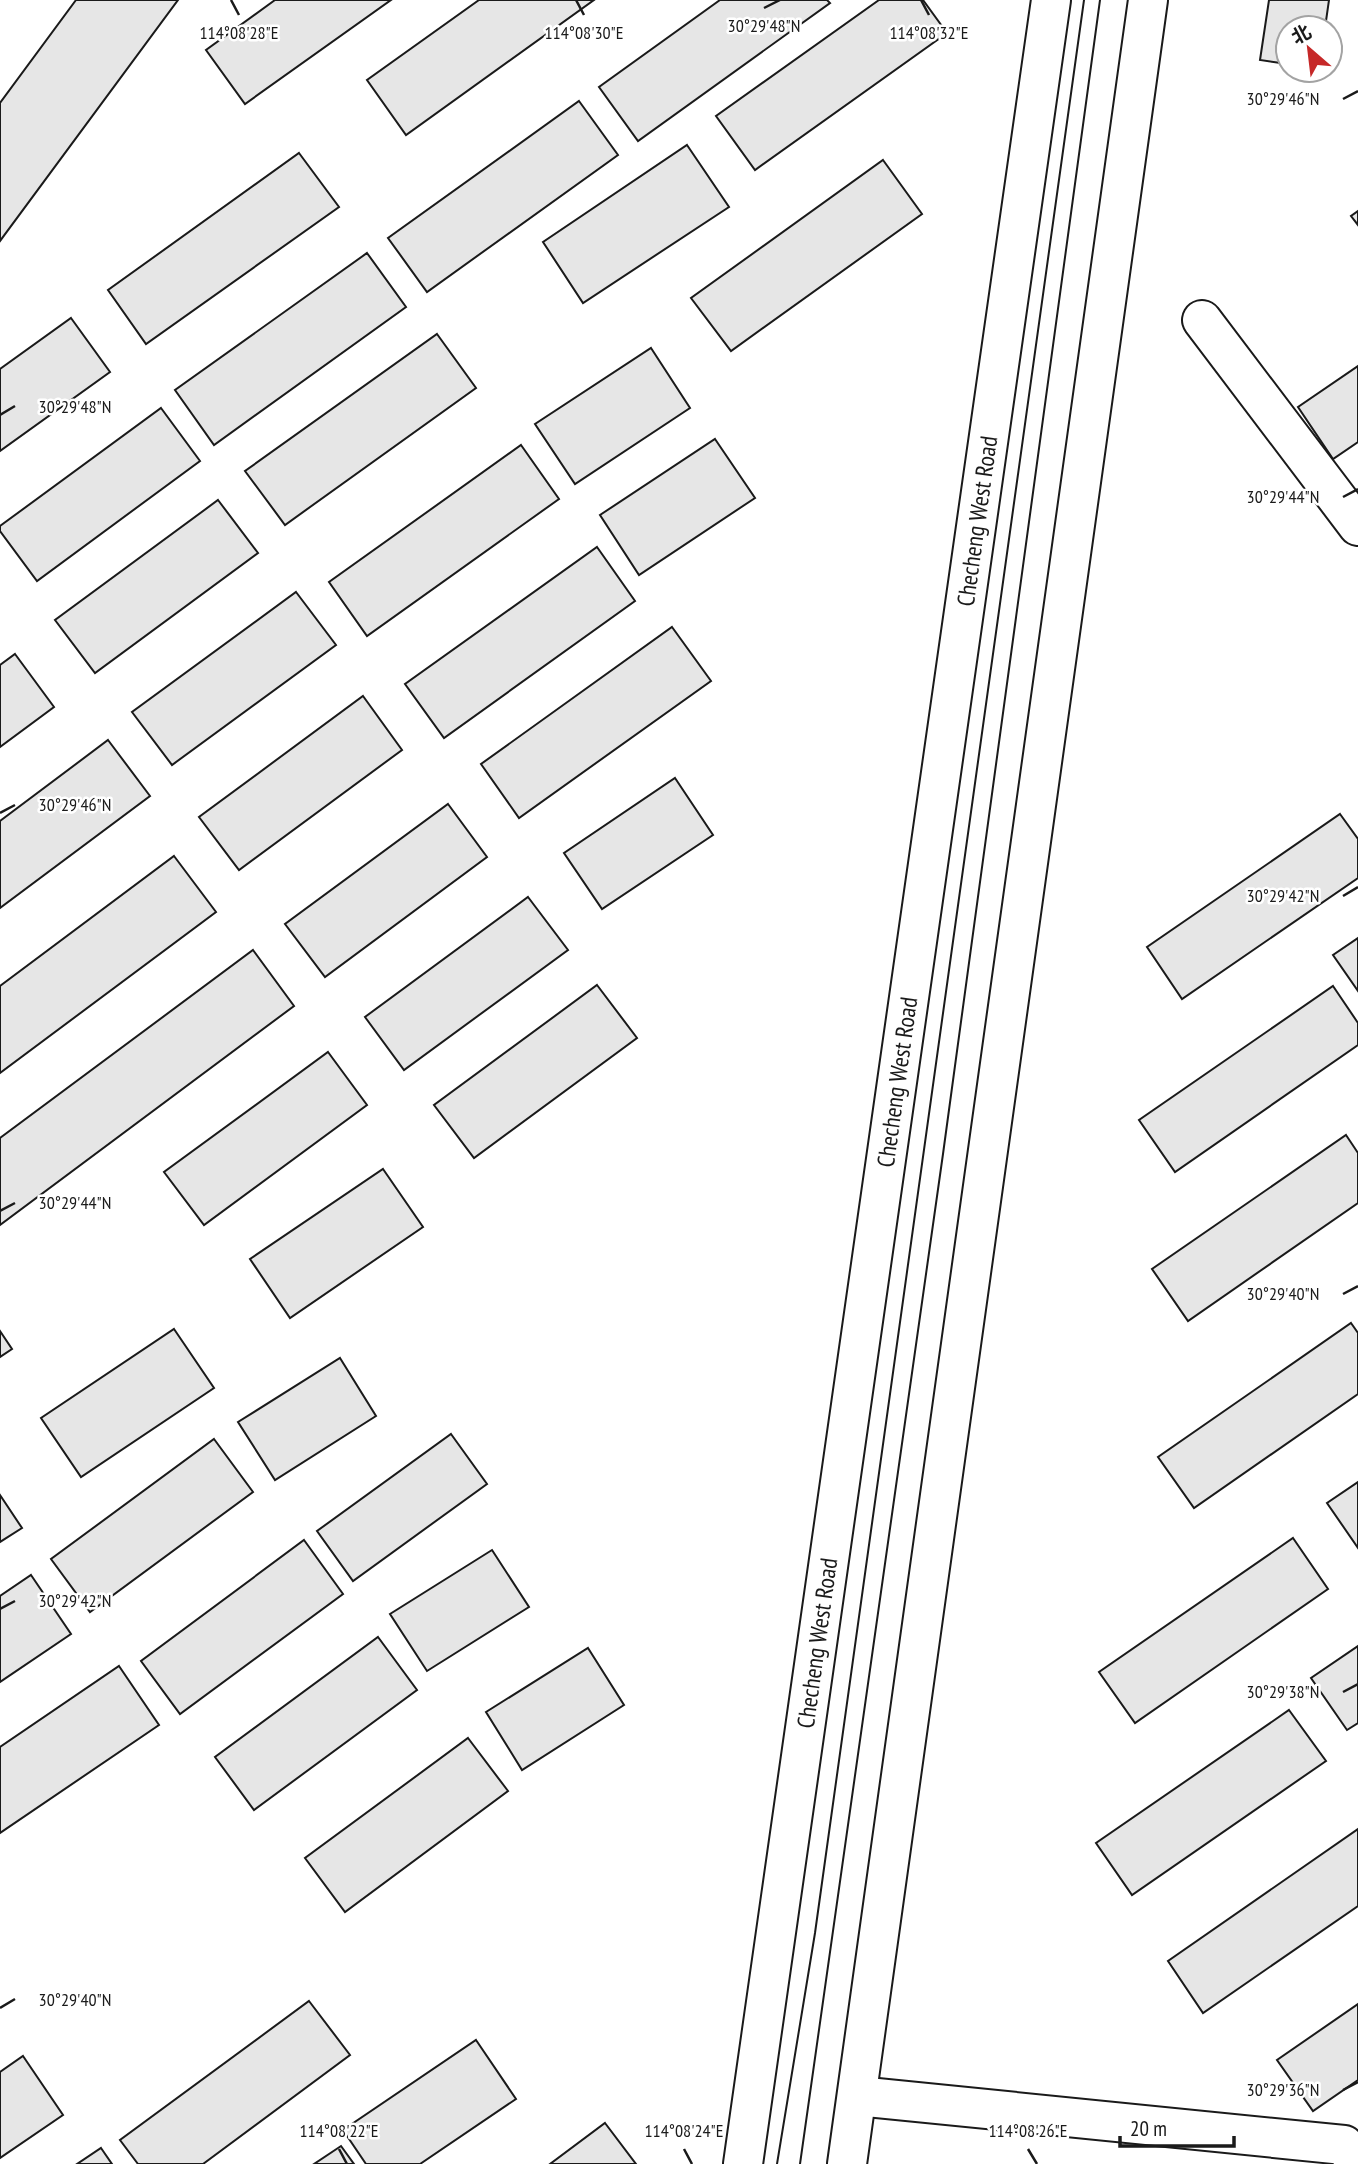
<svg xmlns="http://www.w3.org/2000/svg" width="1358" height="2164" viewBox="0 0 1358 2164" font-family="'PT Sans Narrow','Noto Sans SC',sans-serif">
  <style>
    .building { fill: #e6e6e6; stroke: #1a1a1a; stroke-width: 2 }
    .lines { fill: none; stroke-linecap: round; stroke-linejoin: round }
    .minor-casing { stroke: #1a1a1a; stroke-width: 42 }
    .major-casing { stroke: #1a1a1a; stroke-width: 42 }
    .minor { stroke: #fff; stroke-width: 38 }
    .major { stroke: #fff; stroke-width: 38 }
    .tram { stroke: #1a1a1a; stroke-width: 2 }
    .ticks { fill: none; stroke: #1a1a1a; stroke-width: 2.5 }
    .labels { text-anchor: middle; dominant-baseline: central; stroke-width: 5; stroke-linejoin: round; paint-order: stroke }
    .street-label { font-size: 24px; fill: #1a1a1a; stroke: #fff }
    .ticks-label { font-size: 18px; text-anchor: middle; fill: #1a1a1a; stroke: #fff; stroke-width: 5; stroke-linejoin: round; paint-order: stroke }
  </style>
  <rect width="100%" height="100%" fill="#fff"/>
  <!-- building -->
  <g class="building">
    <polygon points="76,0 178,0 0,241 0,103"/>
    <polygon points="275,0 391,0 245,104 206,50"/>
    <polygon points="479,0 594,0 406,135 367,80"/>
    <polygon points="720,0 827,0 830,3 638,141 599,87"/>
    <polygon points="879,0 923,0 947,33 755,170 716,116"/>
    <polygon points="1269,0 1329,0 1325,28 1288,28 1288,64 1260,60"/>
    <polygon points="579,101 618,155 427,292 388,238"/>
    <polygon points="687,145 729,207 583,303 543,242"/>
    <polygon points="299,153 339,207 146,344 108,290"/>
    <polygon points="883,160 922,214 731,351 691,298"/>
    <polygon points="1358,211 1358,225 1351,216"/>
    <polygon points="367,253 406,307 214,445 175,390"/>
    <polygon points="71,318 110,372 0,451 0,369"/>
    <polygon points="437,334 476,388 285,525 245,471"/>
    <polygon points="651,348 690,408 575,484 535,424"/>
    <polygon points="1358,366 1358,442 1333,459 1298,407"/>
    <polygon points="161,408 200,461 37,581 0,531 0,526"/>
    <polygon points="715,439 755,498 639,575 600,515"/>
    <polygon points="521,445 559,499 367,636 329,582"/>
    <polygon points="218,500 258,553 95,673 55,620"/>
    <polygon points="597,547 635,601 444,738 405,684"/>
    <polygon points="296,592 336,645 172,765 132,712"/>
    <polygon points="672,627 711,681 519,818 481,764"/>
    <polygon points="15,654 54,707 0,747 0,665"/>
    <polygon points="363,696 402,750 239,870 199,817"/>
    <polygon points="108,740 150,796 0,908 0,821"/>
    <polygon points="675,778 713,835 602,909 564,853"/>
    <polygon points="448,804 487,857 325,977 285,924"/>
    <polygon points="1340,814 1358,839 1358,878 1182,999 1147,947"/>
    <polygon points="174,856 216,912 0,1073 0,986"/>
    <polygon points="528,897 568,950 404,1070 365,1017"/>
    <polygon points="1358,938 1358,991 1333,955"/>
    <polygon points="253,950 294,1006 0,1225 0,1138"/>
    <polygon points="597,985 637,1038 474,1158 434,1105"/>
    <polygon points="1333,986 1358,1023 1358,1045 1175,1172 1139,1120"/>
    <polygon points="328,1052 367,1105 204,1225 164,1172"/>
    <polygon points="1346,1135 1358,1153 1358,1203 1188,1321 1152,1269"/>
    <polygon points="383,1169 423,1227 290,1318 250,1259"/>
    <polygon points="1351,1323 1358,1333 1358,1394 1194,1508 1158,1457"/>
    <polygon points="174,1329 214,1388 81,1477 41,1418"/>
    <polygon points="0,1331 12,1349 0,1357"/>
    <polygon points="340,1358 376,1416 275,1480 238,1422"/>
    <polygon points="451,1434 487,1484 353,1581 317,1531"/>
    <polygon points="214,1439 253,1492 90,1612 51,1559"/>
    <polygon points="1358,1482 1358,1548 1327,1503"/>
    <polygon points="0,1495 22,1528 0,1542"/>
    <polygon points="1293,1538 1328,1589 1135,1723 1099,1672"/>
    <polygon points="304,1540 343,1594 180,1714 141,1661"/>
    <polygon points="492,1550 529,1607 427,1671 390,1614"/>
    <polygon points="31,1575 71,1634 0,1682 0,1596"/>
    <polygon points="378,1637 417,1690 254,1810 215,1757"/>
    <polygon points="1358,1646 1358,1723 1347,1730 1311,1678"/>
    <polygon points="588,1648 624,1705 522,1770 486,1712"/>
    <polygon points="119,1666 159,1725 0,1833 0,1747"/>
    <polygon points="1289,1710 1326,1761 1132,1895 1096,1843"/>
    <polygon points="468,1738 508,1791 345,1912 305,1858"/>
    <polygon points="1358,1829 1358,1906 1203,2013 1168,1961"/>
    <polygon points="309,2001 350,2055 203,2164 138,2164 120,2140"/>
    <polygon points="1358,2004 1358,2080 1313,2111 1277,2060"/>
    <polygon points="476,2040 516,2099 420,2164 366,2164 343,2130"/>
    <polygon points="23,2056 63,2115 0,2158 0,2072"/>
    <polygon points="605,2123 636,2164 550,2164"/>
    <polygon points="341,2146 354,2164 314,2164"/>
    <polygon points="101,2148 112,2164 77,2164"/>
  </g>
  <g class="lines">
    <!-- minor casing -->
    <g class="minor-casing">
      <g id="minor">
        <polyline points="1202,320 1358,526"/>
        <polyline points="857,2096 1344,2145 1357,2164"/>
      </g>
    </g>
    <!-- major casing -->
    <g class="major-casing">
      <g id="major">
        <polyline points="743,2164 1051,0"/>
        <polyline points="847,2164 1148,0"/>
      </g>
    </g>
    <!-- minor -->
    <use href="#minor" class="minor"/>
    <!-- major -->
    <use href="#major" class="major"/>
    <!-- tram -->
    <g class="tram">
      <polyline points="777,2164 815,1933 1084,0"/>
      <polyline points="800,2164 943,1154 1100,0"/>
    </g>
  </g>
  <!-- ticks -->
  <path class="ticks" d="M231,0L239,15M576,0L584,15M921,0L929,15M764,8L780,0M1343,99L1358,91M0,415L15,406M1343,497L1358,489M0,813L15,805M1343,896L1358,887M0,1211L15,1203M1343,1294L1358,1286M0,1609L15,1601M1343,1692L1358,1684M0,2008L15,1999M1343,2090L1358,2082M339,2149L347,2164M684,2149L692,2164M1028,2149L1037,2164"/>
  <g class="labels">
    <!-- street labels -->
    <g class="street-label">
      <text transform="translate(977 521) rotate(-82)">Checheng West Road</text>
      <text transform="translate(897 1082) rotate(-82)">Checheng West Road</text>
      <text transform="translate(817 1643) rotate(-82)">Checheng West Road</text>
    </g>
  </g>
  <g class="ticks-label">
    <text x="764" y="32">30°29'48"N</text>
    <text x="239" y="39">114°08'28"E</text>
    <text x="584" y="39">114°08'30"E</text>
    <text x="929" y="39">114°08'32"E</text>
    <text x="1283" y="105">30°29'46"N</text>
    <text x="75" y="413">30°29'48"N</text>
    <text x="1283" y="503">30°29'44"N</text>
    <text x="75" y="811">30°29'46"N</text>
    <text x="1283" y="902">30°29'42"N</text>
    <text x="75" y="1209">30°29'44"N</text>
    <text x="1283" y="1300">30°29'40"N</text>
    <text x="75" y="1607">30°29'42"N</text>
    <text x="1283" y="1698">30°29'38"N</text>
    <text x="75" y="2006">30°29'40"N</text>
    <text x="1283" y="2096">30°29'36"N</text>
    <text x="339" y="2137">114°08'22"E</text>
    <text x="684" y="2137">114°08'24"E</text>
    <text x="1028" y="2137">114°08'26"E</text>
  </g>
  <!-- north arrow -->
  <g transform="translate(1309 49) rotate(332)"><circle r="33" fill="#ffffff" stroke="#a3a3a3" stroke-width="2"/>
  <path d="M0-5L12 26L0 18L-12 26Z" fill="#c62828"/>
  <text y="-10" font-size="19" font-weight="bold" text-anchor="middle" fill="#1a1a1a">北</text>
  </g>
  <!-- scale -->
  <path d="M1120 2136v10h114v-10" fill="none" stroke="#1a1a1a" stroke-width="3.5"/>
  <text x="1130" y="2136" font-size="21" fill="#1a1a1a" stroke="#ffffff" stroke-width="5" paint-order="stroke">20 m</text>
</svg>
